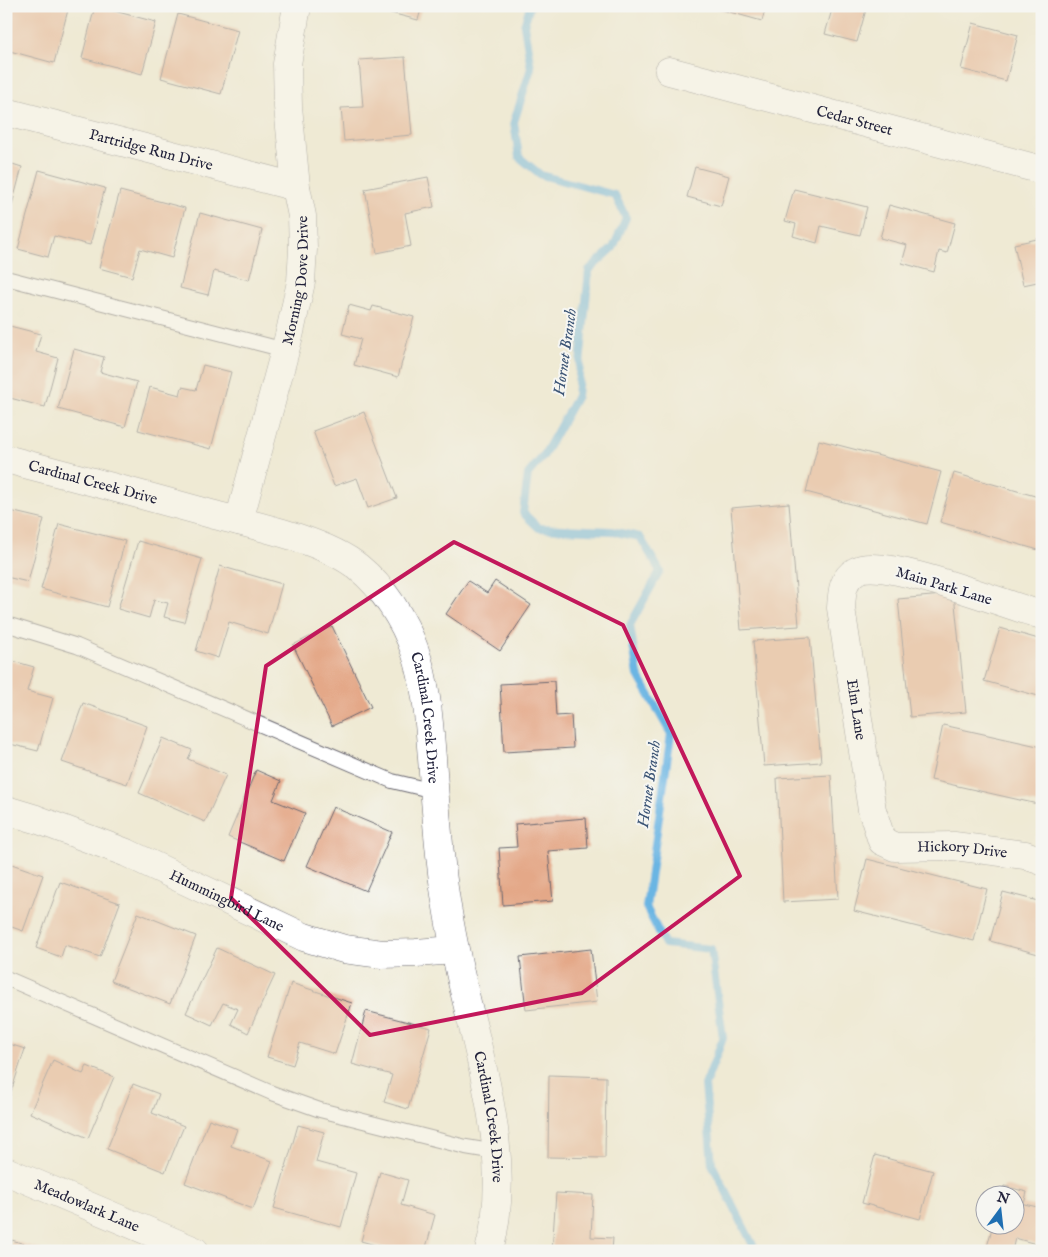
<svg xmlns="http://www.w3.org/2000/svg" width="1048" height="1257" viewBox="0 0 1048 1257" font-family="'IM FELL English',serif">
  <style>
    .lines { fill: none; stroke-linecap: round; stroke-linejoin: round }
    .stream { stroke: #6bb5e3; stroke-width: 8 }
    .building { fill: #e4a888 }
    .lane-casing { stroke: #6a6871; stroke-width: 16 }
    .street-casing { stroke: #6a6871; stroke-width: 29 }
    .lane { stroke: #fff; stroke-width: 14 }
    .street { stroke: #fff; stroke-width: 28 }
    .marked { fill: none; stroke: #c2185b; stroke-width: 4; stroke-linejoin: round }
    .labels { text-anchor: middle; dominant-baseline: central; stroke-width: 4; stroke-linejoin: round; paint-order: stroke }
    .street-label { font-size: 15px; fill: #22223b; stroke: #f6f6f2 }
    .water-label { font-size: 16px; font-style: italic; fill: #3c5576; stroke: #f6f6f2 }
  </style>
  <rect width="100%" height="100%" fill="#f6f6f2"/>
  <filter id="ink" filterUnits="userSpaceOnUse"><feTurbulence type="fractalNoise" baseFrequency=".02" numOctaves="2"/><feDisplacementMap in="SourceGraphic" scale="10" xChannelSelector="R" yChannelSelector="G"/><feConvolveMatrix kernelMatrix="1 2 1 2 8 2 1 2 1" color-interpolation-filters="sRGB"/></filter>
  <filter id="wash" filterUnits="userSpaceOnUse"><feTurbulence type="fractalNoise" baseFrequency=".0096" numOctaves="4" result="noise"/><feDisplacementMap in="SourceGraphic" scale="20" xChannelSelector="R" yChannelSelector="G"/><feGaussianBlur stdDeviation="1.12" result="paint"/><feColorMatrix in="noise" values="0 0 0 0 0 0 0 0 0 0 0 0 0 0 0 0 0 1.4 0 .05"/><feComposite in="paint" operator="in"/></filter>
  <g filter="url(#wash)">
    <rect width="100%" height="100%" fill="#efead4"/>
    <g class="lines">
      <!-- stream -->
      <polyline class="stream" points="530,6 524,25 531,68 514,122 519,157 541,175 615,195 626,218 613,248 589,270 577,396 544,455 528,474 523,513 539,528 611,531 640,537 660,571 630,625 638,675 671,734 646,907 665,944 711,949 723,1038 705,1085 712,1164 756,1251"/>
    </g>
    <g id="blocks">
      <!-- building -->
      <g class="building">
        <polygon points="6,6 69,6 54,63 6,50"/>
        <polygon points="95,6 156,22 142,74 82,58"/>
        <polygon points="384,6 422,6 418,20 383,11"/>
        <polygon points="708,6 766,6 762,21"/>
        <polygon points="833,6 867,6 857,42 825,34"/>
        <polygon points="178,14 238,30 221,94 161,78"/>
        <polygon points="973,23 1018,35 1006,81 961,69"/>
        <polygon points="405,57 412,135 344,141 341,108 363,107 359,60"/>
        <polygon points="6,162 22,167 7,224 6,224"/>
        <polygon points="695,167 729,176 721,206 687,197"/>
        <polygon points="39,170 105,188 90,245 54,236 48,257 18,249"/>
        <polygon points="428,177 434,207 405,213 411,246 377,253 365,189"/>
        <polygon points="794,189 867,207 860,235 821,226 817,243 793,236 796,224 785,221"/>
        <polygon points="120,191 185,208 172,258 140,249 132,277 99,268"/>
        <polygon points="889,205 955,223 947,253 939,251 934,272 902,263 907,245 880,238"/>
        <polygon points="200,213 262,230 249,280 214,271 208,295 180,288"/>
        <polygon points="1042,238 1042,281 1023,285 1014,244"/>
        <polygon points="349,305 371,311 373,306 414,317 398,377 354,365 361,339 342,334"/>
        <polygon points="6,325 41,334 36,352 58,358 45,407 6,397"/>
        <polygon points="74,349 104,357 100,372 137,382 125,427 58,409"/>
        <polygon points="203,365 231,372 211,449 138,430 150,387 180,395 182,387 196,390"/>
        <polygon points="364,412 397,498 368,508 357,478 334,486 313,431"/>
        <polygon points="819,440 941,472 927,524 806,492"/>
        <polygon points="954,473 1042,498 1042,551 940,522"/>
        <polygon points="789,503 799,626 741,630 731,508"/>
        <polygon points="6,510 44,519 28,582 6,577"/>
        <polygon points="59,524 125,541 107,607 41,589"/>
        <polygon points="138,541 202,559 184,622 164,617 168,603 154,600 149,618 118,609"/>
        <polygon points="220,566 282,584 268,634 229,622 218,658 196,651"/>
        <polygon points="468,581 487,593 495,581 531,605 500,651 446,614"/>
        <polygon points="954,594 966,712 910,717 898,599"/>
        <polygon points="332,626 371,707 332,726 293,645"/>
        <polygon points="1000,628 1042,640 1042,697 984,681"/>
        <polygon points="810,637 821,762 764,766 753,641"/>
        <polygon points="6,659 34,667 27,691 53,698 38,751 6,743"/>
        <polygon points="554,681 556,716 571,715 573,748 504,752 500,684"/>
        <polygon points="83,703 147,726 127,784 62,762"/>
        <polygon points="943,725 1042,747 1042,805 931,780"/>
        <polygon points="163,738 192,750 188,759 226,775 205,822 139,793"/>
        <polygon points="256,770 281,781 273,800 305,813 284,861 228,837"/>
        <polygon points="831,775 838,899 783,902 777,778"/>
        <polygon points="333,807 392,832 366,891 307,866"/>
        <polygon points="586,818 588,848 548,851 553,901 503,905 499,848 517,847 515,824"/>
        <polygon points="867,859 987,889 974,941 854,911"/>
        <polygon points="6,862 43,875 23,931 6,925"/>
        <polygon points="60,882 120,903 100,957 65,945 61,957 36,948"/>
        <polygon points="1003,892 1042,902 1042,955 990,941"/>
        <polygon points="138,913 196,936 170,1004 111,981"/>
        <polygon points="217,948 275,975 248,1033 231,1024 238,1009 223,1003 212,1025 186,1013"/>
        <polygon points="591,949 597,1002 526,1010 520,957"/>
        <polygon points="291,983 352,1003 335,1054 300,1043 293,1065 267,1057"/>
        <polygon points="366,1011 431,1028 408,1109 384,1102 392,1075 352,1064"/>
        <polygon points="6,1043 25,1049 8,1101 6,1100"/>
        <polygon points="53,1060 83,1074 87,1066 114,1077 88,1138 30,1113"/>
        <polygon points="549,1075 606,1077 605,1158 548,1157"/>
        <polygon points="133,1084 159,1094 152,1113 184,1126 165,1172 107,1149"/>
        <polygon points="209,1119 237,1129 231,1146 272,1161 253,1209 185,1183"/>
        <polygon points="298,1125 324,1132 316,1162 356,1173 341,1227 274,1208"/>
        <polygon points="875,1155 933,1171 920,1219 862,1203"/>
        <polygon points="380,1172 408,1180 401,1205 435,1215 425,1251 396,1251 361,1241"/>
        <polygon points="1004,1186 1027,1192 1024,1204 1042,1208 1042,1222 1036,1244 1015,1238 1012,1251 1003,1251 987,1247 993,1224 1016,1224 1016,1194 1001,1194"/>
        <polygon points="556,1193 593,1195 591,1237 613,1238 612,1251 552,1251"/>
        <polygon points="12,1240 42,1250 42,1251 9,1251"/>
      </g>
    </g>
  </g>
  <g filter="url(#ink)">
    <use href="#blocks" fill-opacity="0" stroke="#6a6871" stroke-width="1"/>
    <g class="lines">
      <!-- lane casing -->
      <g class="lane-casing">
        <g id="lane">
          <polyline points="6,278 285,350"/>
          <polyline points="6,624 77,646 392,781 434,791"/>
          <polyline points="6,978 272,1093 320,1110 466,1147 496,1152"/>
        </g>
      </g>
      <!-- street casing -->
      <g class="street-casing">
        <g id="street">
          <path id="s1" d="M669,71L1042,170"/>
          <path id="s2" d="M6,112L296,187"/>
          <path id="s3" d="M6,459C74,477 143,495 211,514C253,525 325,540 358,567C384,588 404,620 415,651C427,686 429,722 432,758C435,801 438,845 444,888C451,936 462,984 474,1031C491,1102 509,1178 489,1251"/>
          <path id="s4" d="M239,521L290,332L301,282L303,249L302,216L296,187L288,107L287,64L297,6"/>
          <path id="s5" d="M1042,615C1008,606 882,555 856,571C842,579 842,593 841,608L872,810L882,841L895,847L954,846L1025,855L1042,861"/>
          <path id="s6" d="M6,810L36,819L127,853L304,937L344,949L382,954L416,953L454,950"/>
          <path id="s7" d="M6,1171L195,1251"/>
        </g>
      </g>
      <!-- lane -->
      <use href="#lane" class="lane"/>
      <!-- street -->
      <use href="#street" class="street"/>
    </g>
  </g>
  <!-- marked area -->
  <path d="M0 0H1048V1257H0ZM454,542L623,625L740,876L582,993L370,1035L231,898L266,666Z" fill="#efead4" fill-opacity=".55" fill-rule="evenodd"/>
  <path class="marked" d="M454,542L623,625L740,876L582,993L370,1035L231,898L266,666Z"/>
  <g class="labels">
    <!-- street labels -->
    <g class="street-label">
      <text stroke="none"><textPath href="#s1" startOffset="192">Cedar Street</textPath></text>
      <text stroke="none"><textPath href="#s2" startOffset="150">Partridge Run Drive</textPath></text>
      <text stroke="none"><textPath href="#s4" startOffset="248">Morning Dove Drive</textPath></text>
      <text stroke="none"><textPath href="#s3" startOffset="90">Cardinal Creek Drive</textPath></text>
      <text transform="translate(944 586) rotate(17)">Main Park Lane</text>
      <text stroke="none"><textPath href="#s5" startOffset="338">Elm Lane</textPath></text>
      <text stroke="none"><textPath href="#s3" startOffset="540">Cardinal Creek Drive</textPath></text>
      <text stroke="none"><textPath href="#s5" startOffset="554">Hickory Drive</textPath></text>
      <text stroke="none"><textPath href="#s6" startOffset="239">Hummingbird Lane</textPath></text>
      <text stroke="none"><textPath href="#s3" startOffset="945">Cardinal Creek Drive</textPath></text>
      <text stroke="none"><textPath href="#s7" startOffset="88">Meadowlark Lane</textPath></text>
    </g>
    <!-- water labels -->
    <g class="water-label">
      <text transform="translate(566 352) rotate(-82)">Hornet Branch</text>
      <text transform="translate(650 784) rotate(-82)">Hornet Branch</text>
    </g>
  </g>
  <!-- margin -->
  <rect width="1048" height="1257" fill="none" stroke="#f6f6f2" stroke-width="25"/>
  <!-- north arrow -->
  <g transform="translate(1000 1210) rotate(15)"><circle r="24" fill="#f6f6f2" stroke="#a1a1a9"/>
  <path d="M0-4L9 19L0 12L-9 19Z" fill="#1f6fb2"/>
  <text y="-8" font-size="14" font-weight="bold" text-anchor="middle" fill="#22223b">N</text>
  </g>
</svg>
